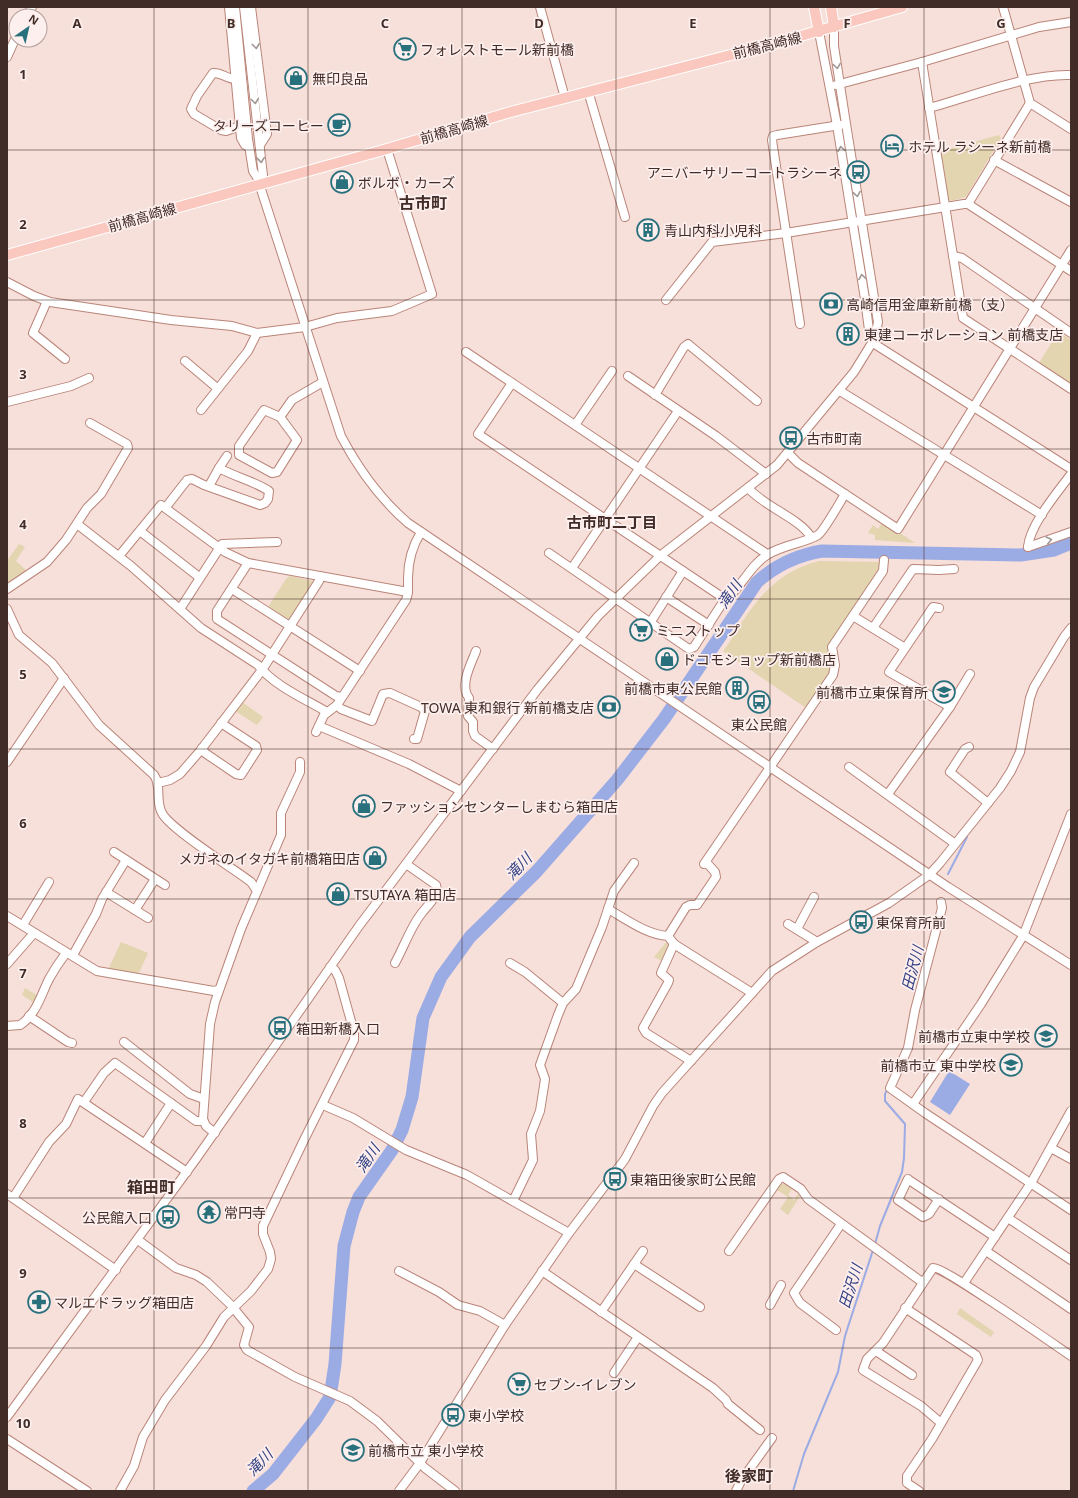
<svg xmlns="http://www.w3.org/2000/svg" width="1078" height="1498" viewBox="0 0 1078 1498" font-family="'Noto Sans','Noto Sans JP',sans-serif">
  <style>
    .green { fill: #e2d5af }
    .water { fill: #9babe4 }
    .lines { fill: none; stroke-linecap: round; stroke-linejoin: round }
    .stream { stroke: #9babe4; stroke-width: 2 }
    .river { stroke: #9babe4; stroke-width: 13 }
    .minor-casing { stroke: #ba8579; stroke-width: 10 }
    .major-casing { stroke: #fff; stroke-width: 12 }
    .minor { stroke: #fff; stroke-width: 8 }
    .major { stroke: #fac8be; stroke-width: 10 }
    .oneway { stroke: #a09693 }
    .grid { fill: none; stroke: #422c27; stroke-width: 1; stroke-opacity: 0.55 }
    .labels { text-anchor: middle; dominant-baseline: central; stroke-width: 3.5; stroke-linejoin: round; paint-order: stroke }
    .street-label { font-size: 14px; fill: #422c27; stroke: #fcefed }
    .poi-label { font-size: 14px; fill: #422c27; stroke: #fcefed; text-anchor: start }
    .neighbourhood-label { font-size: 15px; font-weight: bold; fill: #422c27; stroke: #fcefed }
    .water-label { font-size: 15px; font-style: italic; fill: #323f83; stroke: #fcefed }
    .quarter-label { font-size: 16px; font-weight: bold; fill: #422c27; stroke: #fcefed }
    .grid-label { font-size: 13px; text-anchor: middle; font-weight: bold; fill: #422c27; stroke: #fcefed; stroke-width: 3.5; stroke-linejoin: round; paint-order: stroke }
  </style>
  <rect width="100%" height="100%" fill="#f7dfda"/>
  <!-- green -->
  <g class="green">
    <polygon points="999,135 1001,138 966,197 950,201 947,199 939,155 941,151"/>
    <polygon points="1061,333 1071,340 1071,386 1040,367 1039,363 1057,334"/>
    <polygon points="883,522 915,543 875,540 875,535 868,533 873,525 878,529"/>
    <polygon points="19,544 25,547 16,561 28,572 7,585 7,561"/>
    <path d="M819,561L880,562L881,570L832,642V666L830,673L806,708L723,651C729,644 733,636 738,628C761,594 778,572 819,561Z"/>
    <polygon points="290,576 313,581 314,583 290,620 286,620 268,607 286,579"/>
    <polygon points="242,702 263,717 257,725 235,711"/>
    <polygon points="668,940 672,944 664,962 654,957"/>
    <polygon points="121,942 148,953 138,975 108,970"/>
    <polygon points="25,988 40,997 36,1004 22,995"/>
    <polygon points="780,1184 784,1184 792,1189 788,1195 794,1200 798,1194 800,1196 788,1215 780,1209 788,1197 777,1190"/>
    <polygon points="960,1308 994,1332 991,1337 957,1314"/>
  </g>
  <!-- water -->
  <polygon class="water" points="949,1071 970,1084 950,1115 930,1102"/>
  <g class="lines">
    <!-- stream -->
    <g class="stream">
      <polyline points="948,874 967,837"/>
      <polyline points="916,991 926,955"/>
      <polyline points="875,1244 880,1226 902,1172 904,1158 905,1124 885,1101 885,1094 887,1090"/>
      <polyline points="793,1491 804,1454 838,1372 845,1336 873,1250"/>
    </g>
    <!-- river -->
    <path class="river" d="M253,1491L273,1474L316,1419L330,1397L335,1364L344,1246L353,1212L359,1197L392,1150L402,1130L412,1097L423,1018L441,977L470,937L537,871L617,780L664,719L757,582C776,565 798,555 822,551L1021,555L1054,550L1071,543"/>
    <!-- minor casing -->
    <g class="minor-casing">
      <g id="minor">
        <polyline points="229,7 241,138 245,145 249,147"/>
        <path d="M235,7L248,139L253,171L257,177L341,436C359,470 379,498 408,523L948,887L1071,965"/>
        <polyline points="244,7 262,167 263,175 259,184"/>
        <polyline points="251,7 267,134 260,145"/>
        <polyline points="540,7 565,98"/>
        <polyline points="1003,7 1030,103 1071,129"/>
        <polyline points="27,16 32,7"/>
        <polyline points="819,32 837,125 865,299 869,330 873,343 1071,469"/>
        <polyline points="7,57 16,37"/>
        <polyline points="922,62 963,318 1071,389"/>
        <path d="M235,79C227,79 221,72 213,73L197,96L191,109L194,114L221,130L226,131L240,126"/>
        <polyline points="836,85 922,62 1039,27 1071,22"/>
        <polyline points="588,91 625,217"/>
        <path d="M929,108C970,97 1030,73 1071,75"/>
        <polyline points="994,160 1071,202"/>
        <polyline points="968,204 1030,103"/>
        <polyline points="953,256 962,258 1071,333"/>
        <polyline points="7,282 34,296 50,302 171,320 232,326 257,333 305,327 337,318 392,311 432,294 387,149"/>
        <polyline points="666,300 712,242 786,233 964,204 968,204 1071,271"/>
        <polyline points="47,301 33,333 65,359"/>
        <polyline points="800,324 772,140 773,136 777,135 840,125"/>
        <polyline points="466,352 767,554"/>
        <polyline points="185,361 217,388"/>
        <polyline points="628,376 716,436 766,474"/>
        <polyline points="512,383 478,434 725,599"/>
        <polyline points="840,391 1042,515"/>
        <polyline points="655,395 684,347 688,344 757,401"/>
        <polyline points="7,402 71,386 89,378"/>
        <polyline points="201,410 248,351 257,333"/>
        <polyline points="280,417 264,410 239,446 239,455 272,473 277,472 297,440 280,417 292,400 323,382"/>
        <polyline points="575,425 612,371"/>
        <polyline points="788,453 798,463 898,529 1071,250"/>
        <polyline points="219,468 227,456"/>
        <path d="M748,488C765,507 799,518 811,537"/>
        <path d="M166,507L187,480L192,479L204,485L260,505L265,503L268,499L269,491C254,481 235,477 219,468L209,486"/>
        <path d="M77,524L131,566L201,628L258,665C273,685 305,699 327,712"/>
        <polyline points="140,531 199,577"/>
        <path d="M1028,547C1030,524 1058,492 1071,474"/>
        <polyline points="1028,547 1071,532"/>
        <path d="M549,553L689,649L694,647L725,599C742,588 749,566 767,555C782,545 805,543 818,535C824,531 840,502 845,494"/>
        <polyline points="119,556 161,505 225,552 248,563 408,592"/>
        <polyline points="248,563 217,611 217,619 336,696 341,697"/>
        <polyline points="572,568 678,411"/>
        <polyline points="7,589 47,562 66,540 87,508 101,494 128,448 127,444 90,423"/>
        <polyline points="232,589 360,671"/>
        <polyline points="666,597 709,625"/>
        <polyline points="939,608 933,607 889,672 950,707"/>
        <path d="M7,609L19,635L52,663L99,725L154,775C162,786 155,801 162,813C170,829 234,869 251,882L257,891"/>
        <polyline points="180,609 222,544 277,542"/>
        <polyline points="853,616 905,648"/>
        <polyline points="650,623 683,571"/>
        <polyline points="873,628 913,569 939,570 954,569"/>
        <path d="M476,651C471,664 459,686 469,698L468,716L473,722V731L475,736L493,749"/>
        <polyline points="337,705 341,709 372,721 383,694 390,693 421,707 425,711 417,739 414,739"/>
        <polyline points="319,726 409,764 461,791"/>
        <path d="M316,732L324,715L337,705L406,600C409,593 408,586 408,578C408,562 413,545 421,532"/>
        <polyline points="969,747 965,749 950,772 988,803"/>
        <polyline points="202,748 205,753 236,774 241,775 257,750 256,746 221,723"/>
        <polyline points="7,762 64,678"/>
        <polyline points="849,767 954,843"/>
        <polyline points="158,783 170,780 180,774 200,751 262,670 319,581 320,576"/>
        <polyline points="888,794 950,707 970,674"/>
        <polyline points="114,852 165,885"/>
        <polyline points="704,864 833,675 835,665 832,647 834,644 883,571 884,560"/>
        <polyline points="106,892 148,918"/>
        <polyline points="941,902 942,908 915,1010 908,1048 890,1088 925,1113 1071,1210"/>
        <path d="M608,909C626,919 647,935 668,936L674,944L752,993"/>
        <polyline points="135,910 155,879"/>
        <polyline points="7,916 97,971 214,991 218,990"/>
        <polyline points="788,924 817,942"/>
        <polyline points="23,925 49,882"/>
        <polyline points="797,929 814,897"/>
        <polyline points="668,936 686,907 690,905 697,905 716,877 715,872 706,862"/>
        <polyline points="674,944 661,973 669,980 668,983 643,1028 646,1033 691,1061"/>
        <polyline points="73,955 96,914 102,899 126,860"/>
        <path d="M395,963C404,947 410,928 421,914C427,906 440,895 436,885L406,864"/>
        <polyline points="510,963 525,972 563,1003"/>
        <polyline points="7,964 34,933"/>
        <polyline points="29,1016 68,1042 72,1043"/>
        <path d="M7,1026L20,1025C36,1015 41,995 49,979C54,970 60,961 66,953"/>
        <polyline points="124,1042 190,1094 204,1099"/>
        <polyline points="84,1102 104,1073 115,1063 196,1121 203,1121"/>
        <polyline points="913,1104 981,1004 1023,936 1071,814"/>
        <polyline points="323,1105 353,1118 406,1150 467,1175 569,1233"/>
        <polyline points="215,1133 206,1126 203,1119 210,1024 215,1002 241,929 281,835 281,813 300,772 300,762"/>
        <polyline points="145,1143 171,1103"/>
        <polyline points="1051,1148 1071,1159"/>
        <polyline points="7,1194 116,1270"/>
        <polyline points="13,1198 49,1142 66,1124 78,1099 187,1172"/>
        <polyline points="939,1199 929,1214 923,1217 898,1200 908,1179 909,1180 995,1237"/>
        <polyline points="513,1201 533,1160 531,1134 540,1111 544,1086 545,1079 540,1065 558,1015 563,1003 576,989 602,927 614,891 634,863"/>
        <polyline points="1008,1218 1071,1260"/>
        <polyline points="138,1240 176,1268 196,1275 207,1282 231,1305 249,1327 244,1345 247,1350 295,1377 350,1401 377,1421 425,1468 455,1491"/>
        <polyline points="729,1251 779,1179 783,1177 801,1189 808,1199 922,1282"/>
        <polyline points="986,1251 1071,1309"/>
        <polyline points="634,1264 700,1307"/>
        <polyline points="399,1271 439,1292 458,1305 480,1311 505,1325"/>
        <polyline points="542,1271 713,1388 726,1400 728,1404 760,1430"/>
        <polyline points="964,1283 1031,1183 1071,1111"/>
        <polyline points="770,1305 781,1285"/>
        <polyline points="905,1308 976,1355 978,1360 932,1439 907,1476 907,1483 919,1491"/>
        <polyline points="601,1312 643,1251"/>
        <polyline points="836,1330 800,1303 794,1293 841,1224"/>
        <polyline points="876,1351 912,1375"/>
        <polyline points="614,1373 638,1337"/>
        <polyline points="7,1417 196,1159 359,926 537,690 598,616 660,556 777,465 854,372 875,338 878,322 846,124 834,46 834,27"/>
        <path d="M941,1423L921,1406L863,1370L867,1359L883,1343L933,1268C941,1265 1055,1345 1071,1356"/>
        <polyline points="7,1439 87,1491"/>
        <polyline points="120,1491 134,1466 143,1437 165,1400 206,1346 224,1317 251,1291 268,1269 271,1259 270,1252 263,1234 263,1226 303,1142 354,1040 354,1032 339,978 335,970 330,967"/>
        <polyline points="399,1491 420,1463 505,1325 569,1233 625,1159 653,1106 662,1093 772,971 817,942 889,903 929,875 940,863 1000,788 1011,771 1020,752 1030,698 1034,687 1064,637 1071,628"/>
        <polyline points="736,1491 741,1481 772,1438"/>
      </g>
    </g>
    <!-- major casing -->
    <g class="major-casing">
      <g id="major">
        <polyline points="814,7 819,32"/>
        <polyline points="831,7 834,27"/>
        <polyline points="7,255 387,149 507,113 769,45 902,7"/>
      </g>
    </g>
    <!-- minor -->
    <use href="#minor" class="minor"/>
    <!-- major -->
    <use href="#major" class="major"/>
  </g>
  <!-- one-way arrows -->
  <defs><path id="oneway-chevron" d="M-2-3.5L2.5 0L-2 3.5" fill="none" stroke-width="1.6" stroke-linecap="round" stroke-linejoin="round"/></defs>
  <g class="oneway">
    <use href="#oneway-chevron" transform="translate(256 46) rotate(83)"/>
    <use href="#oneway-chevron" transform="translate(837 66) rotate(82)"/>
    <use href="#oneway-chevron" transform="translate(255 101) rotate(83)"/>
    <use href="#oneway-chevron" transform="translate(841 149) rotate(-99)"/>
    <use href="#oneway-chevron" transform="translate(261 160) rotate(84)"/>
    <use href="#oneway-chevron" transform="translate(857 194) rotate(81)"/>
    <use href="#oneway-chevron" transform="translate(862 277) rotate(-99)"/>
    <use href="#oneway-chevron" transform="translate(1049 540) rotate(-13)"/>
  </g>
  <!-- grid -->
  <path class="grid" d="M154,7V1491M308,7V1491M462,7V1491M616,7V1491M770,7V1491M924,7V1491M7,150H1071M7,300H1071M7,449H1071M7,599H1071M7,749H1071M7,899H1071M7,1049H1071M7,1198H1071M7,1348H1071"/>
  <!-- icons -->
  <defs>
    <g id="supermarket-ring" transform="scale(1.15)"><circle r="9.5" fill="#fcefed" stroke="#29707d" stroke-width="1.5"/><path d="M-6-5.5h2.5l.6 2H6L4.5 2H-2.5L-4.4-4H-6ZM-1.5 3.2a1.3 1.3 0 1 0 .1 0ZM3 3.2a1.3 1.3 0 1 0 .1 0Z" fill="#29707d"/></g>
    <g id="shop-ring" transform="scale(1.15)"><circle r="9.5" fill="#fcefed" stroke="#29707d" stroke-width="1.5"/><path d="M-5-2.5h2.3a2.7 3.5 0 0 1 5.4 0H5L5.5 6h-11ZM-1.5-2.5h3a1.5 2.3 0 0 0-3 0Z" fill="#29707d"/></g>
    <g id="cafe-ring" transform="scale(1.15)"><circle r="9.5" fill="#fcefed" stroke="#29707d" stroke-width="1.5"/><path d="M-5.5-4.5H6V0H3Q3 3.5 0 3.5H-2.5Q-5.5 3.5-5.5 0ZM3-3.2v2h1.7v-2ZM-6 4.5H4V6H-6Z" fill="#29707d"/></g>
    <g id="hotel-ring" transform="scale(1.15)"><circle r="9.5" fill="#fcefed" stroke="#29707d" stroke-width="1.5"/><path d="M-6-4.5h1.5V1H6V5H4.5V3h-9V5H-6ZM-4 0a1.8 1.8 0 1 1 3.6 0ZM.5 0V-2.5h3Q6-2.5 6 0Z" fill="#29707d"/></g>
    <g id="bus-ring" transform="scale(1.15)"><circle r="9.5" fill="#fcefed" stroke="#29707d" stroke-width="1.5"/><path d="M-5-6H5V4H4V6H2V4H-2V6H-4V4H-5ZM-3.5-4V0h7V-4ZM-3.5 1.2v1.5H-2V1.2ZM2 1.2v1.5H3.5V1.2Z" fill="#29707d"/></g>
    <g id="building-ring" transform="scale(1.15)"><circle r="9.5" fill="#fcefed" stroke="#29707d" stroke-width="1.5"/><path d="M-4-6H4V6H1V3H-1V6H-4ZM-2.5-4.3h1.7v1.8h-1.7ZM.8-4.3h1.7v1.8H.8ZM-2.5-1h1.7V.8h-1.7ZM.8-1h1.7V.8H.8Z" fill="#29707d"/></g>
    <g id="bank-ring" transform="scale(1.15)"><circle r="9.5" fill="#fcefed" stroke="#29707d" stroke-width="1.5"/><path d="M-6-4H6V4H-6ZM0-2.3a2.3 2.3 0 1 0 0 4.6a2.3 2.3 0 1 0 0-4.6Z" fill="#29707d"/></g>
    <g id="school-ring" transform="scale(1.15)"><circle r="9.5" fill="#fcefed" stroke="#29707d" stroke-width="1.5"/><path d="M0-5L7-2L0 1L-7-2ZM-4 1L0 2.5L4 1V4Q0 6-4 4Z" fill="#29707d"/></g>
    <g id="temple-ring" transform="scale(1.15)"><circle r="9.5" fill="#fcefed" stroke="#29707d" stroke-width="1.5"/><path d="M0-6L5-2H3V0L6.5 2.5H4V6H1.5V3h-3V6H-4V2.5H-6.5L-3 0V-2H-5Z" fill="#29707d"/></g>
    <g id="pharmacy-ring" transform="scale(1.15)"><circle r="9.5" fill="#fcefed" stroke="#29707d" stroke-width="1.5"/><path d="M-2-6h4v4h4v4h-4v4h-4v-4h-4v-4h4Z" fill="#29707d"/></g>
  </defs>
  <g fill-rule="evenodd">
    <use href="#supermarket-ring" x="405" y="49"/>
    <use href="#shop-ring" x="296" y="78"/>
    <use href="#cafe-ring" x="339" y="125"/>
    <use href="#hotel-ring" x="892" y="146"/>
    <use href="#bus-ring" x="858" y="172"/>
    <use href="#shop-ring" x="342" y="182"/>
    <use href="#building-ring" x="648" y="230"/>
    <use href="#bank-ring" x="831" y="304"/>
    <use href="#building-ring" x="848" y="334"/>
    <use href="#bus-ring" x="791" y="438"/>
    <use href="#supermarket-ring" x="641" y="630"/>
    <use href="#shop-ring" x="667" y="659"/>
    <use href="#building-ring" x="737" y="688"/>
    <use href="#school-ring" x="944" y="692"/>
    <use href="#bus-ring" x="759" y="702"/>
    <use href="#bank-ring" x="609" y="707"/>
    <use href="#shop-ring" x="364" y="806"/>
    <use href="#shop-ring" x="375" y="858"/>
    <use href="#shop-ring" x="338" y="894"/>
    <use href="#bus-ring" x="861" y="922"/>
    <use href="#bus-ring" x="280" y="1028"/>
    <use href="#school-ring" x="1046" y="1036"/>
    <use href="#school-ring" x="1011" y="1065"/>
    <use href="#bus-ring" x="615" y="1179"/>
    <use href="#temple-ring" x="209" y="1212"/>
    <use href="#bus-ring" x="168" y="1217"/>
    <use href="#pharmacy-ring" x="39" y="1302"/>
    <use href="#supermarket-ring" x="519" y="1384"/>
    <use href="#bus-ring" x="453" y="1415"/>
    <use href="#school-ring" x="353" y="1450"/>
  </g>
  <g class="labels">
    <!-- street labels -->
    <g class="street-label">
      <text transform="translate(767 45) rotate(-14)">前橋高崎線</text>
      <text transform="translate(454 129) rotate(-16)">前橋高崎線</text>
      <text transform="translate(142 217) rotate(-16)">前橋高崎線</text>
    </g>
    <!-- poi labels -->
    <g class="poi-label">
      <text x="420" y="49">フォレストモール新前橋</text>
      <text x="312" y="78">無印良品</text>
      <text x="324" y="125" text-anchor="end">タリーズコーヒー</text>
      <text x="908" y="146">ホテル ラシーネ新前橋</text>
      <text x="842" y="172" text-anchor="end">アニバーサリーコートラシーネ</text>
      <text x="358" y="182">ボルボ・カーズ</text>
      <text x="664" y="230">青山内科小児科</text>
      <text x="846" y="304">高崎信用金庫新前橋（支）</text>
      <text x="864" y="334">東建コーポレーション 前橋支店</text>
      <text x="806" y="438">古市町南</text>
      <text x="656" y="630">ミニストップ</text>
      <text x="682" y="659">ドコモショップ新前橋店</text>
      <text x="722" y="688" text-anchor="end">前橋市東公民館</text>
      <text x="928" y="692" text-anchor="end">前橋市立東保育所</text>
      <text x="594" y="707" text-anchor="end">TOWA 東和銀行 新前橋支店</text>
      <text x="759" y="724" text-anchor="middle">東公民館</text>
      <text x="380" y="806">ファッションセンターしまむら箱田店</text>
      <text x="360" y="858" text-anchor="end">メガネのイタガキ前橋箱田店</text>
      <text x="354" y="894">TSUTAYA 箱田店</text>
      <text x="876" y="922">東保育所前</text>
      <text x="296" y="1028">箱田新橋入口</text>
      <text x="1030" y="1036" text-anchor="end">前橋市立東中学校</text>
      <text x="996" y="1065" text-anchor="end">前橋市立 東中学校</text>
      <text x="630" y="1179">東箱田後家町公民館</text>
      <text x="224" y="1212">常円寺</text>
      <text x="152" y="1217" text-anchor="end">公民館入口</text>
      <text x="54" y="1302">マルエドラッグ箱田店</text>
      <text x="534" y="1384">セブン-イレブン</text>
      <text x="468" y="1415">東小学校</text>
      <text x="368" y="1450">前橋市立 東小学校</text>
    </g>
    <!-- neighbourhood labels -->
    <g class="neighbourhood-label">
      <text x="612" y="522">古市町二丁目</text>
    </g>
    <!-- water labels -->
    <g class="water-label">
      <text transform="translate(729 594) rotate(-56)">滝川</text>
      <text transform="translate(518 866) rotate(-46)">滝川</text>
      <text transform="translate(912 968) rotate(-75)">田沢川</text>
      <text transform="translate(367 1158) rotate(-56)">滝川</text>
      <text transform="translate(850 1286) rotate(-72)">田沢川</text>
      <text transform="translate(259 1462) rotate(-46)">滝川</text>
    </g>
    <!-- quarter labels -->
    <g class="quarter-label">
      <text x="423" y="203">古市町</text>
      <text x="151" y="1187">箱田町</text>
      <text x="749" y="1476">後家町</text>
    </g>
  </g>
  <g class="grid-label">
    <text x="77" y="28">A</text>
    <text x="231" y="28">B</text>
    <text x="385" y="28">C</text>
    <text x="539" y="28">D</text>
    <text x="693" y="28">E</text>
    <text x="847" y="28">F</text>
    <text x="1001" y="28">G</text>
    <text x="23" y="79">1</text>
    <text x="23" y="229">2</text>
    <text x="23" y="379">3</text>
    <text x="23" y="529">4</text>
    <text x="23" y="679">5</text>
    <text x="23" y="828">6</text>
    <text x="23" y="978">7</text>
    <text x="23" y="1128">8</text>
    <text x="23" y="1278">9</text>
    <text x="23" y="1428">10</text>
  </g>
  <!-- border -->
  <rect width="1078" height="1498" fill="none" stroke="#422c27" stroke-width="16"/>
  <!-- north arrow -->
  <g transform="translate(28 28) rotate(34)"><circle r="19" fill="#fcefed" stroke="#b2a19e"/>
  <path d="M0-3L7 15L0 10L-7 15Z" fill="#29707d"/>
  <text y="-6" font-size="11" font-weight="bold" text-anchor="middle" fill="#422c27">N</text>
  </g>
</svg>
